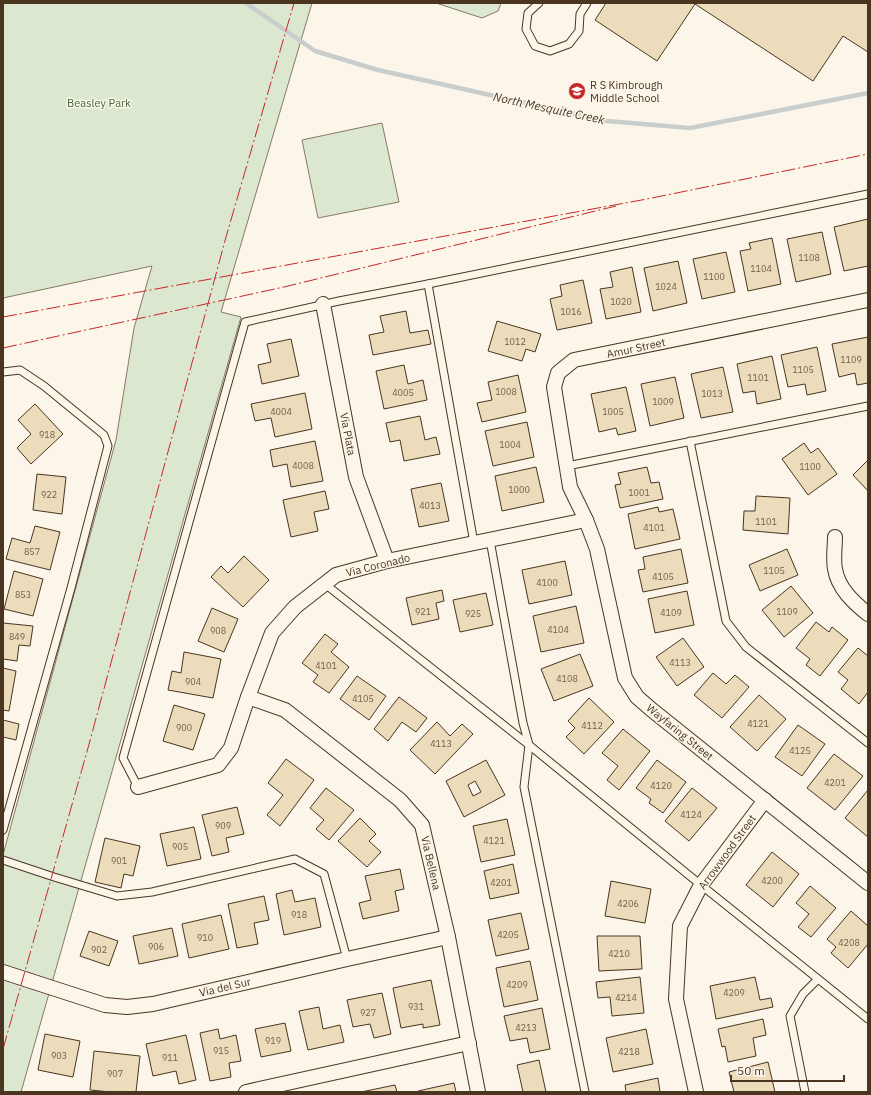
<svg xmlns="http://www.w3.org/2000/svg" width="871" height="1095" viewBox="0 0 871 1095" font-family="'IBM Plex Sans',sans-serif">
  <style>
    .green { fill: #dce7d0; stroke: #887966 }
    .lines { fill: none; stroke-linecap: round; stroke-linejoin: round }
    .stream { stroke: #c9cecd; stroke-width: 4.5 }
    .building { fill: #ecdcbc; stroke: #4a3520; fill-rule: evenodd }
    .lane-casing { stroke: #4a3520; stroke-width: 9 }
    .street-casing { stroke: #4a3520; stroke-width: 16 }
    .lane { stroke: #fbf6e9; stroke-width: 7 }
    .street { stroke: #fbf6e9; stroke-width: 14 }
    .power { stroke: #c62828; stroke-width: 1; stroke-dasharray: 14 3 2 3; stroke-linecap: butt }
    .labels { text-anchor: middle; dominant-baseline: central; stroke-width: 3; stroke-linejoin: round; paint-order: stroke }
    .number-label { font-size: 9px; fill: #725f47 }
    .poi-label { font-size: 11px; fill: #4a3520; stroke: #fbf6e9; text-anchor: start }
    .park-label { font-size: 11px; fill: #436837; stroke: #fbf6e9 }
    .street-label { font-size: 11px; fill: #4a3520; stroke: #fbf6e9 }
    .water-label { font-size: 12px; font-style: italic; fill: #4a3520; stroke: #fbf6e9 }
  </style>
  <rect width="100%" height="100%" fill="#fbf6e9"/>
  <!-- green -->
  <g class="green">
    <polygon points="3,3 312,3 221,312 241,317 21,1092 3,1092 3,855 116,440 134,328 152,266 3,298"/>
    <polygon points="436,3 501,3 498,11 482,18"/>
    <polygon points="382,123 399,202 318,218 302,140"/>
  </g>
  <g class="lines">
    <!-- stream -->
    <polyline class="stream" points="246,3 315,51 378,70 607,121 690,128 868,93"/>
  </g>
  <!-- building -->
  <g class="building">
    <polygon points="606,3 868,3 868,52 843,36 813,81 695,4 657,61 595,20"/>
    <polygon points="868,219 868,266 844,271 834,227"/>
    <polygon points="822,232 831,274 796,282 787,239"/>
    <polygon points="772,238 781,284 748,291 740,251 751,249 749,243"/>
    <polygon points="726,252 735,292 702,299 693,259"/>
    <polygon points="678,261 687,303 653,311 644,268"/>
    <polygon points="632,267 641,312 606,319 600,289 613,287 610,272"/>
    <polygon points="583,280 592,323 557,330 550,299 562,296 560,285"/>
    <polygon points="406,311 410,333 428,330 431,344 373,355 369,335 384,332 380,316"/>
    <polygon points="497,321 541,334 535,352 526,349 522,361 488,351"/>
    <polygon points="868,337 868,383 857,385 855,373 839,377 832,344"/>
    <polygon points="291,339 299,376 262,384 258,365 271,362 267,344"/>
    <polygon points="817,347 826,391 807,395 805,384 788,387 781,355"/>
    <polygon points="772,356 781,399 757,404 755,391 743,393 737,364"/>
    <polygon points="404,365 408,384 423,380 427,400 384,409 376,371"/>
    <polygon points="723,367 733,412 701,418 691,374"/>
    <polygon points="518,375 526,412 482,422 477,403 492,400 488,382"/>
    <polygon points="675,377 684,418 650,426 641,384"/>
    <polygon points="626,387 636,431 618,435 616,428 599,432 591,394"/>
    <polygon points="305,393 312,429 275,437 271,418 255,421 251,404"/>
    <polygon points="35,404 63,434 31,464 17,448 31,434 18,420"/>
    <polygon points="420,416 425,440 436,437 440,454 404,461 400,440 390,442 386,423"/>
    <polygon points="527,422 534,457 493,466 485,431"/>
    <polygon points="315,441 323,481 291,487 287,464 273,467 270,450"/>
    <polygon points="804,443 811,453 818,448 837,474 808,495 782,459"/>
    <polygon points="868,460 868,491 853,475"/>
    <polygon points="536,467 544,502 502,511 495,476"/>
    <polygon points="647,467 651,483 659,482 663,499 620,508 615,485 621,484 618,473"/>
    <polygon points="37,474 66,477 62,514 33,510"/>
    <polygon points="441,483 449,521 419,527 411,489"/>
    <polygon points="325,491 329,509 314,512 318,531 291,537 283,500"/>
    <polygon points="756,496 790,498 788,534 743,530 744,511 755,511"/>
    <polygon points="658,507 659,512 673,509 680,539 635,549 628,514"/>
    <polygon points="35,526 60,532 50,570 6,559 12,538 30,543"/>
    <polygon points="681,549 688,583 643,592 638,570 645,569 643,557"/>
    <polygon points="787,549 798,575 760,591 749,565"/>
    <polygon points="244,556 269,580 243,607 211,577 221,566 228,573"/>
    <polygon points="565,561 572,595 529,604 522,570"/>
    <polygon points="14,571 43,579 33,616 4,609"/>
    <polygon points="791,586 813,613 784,637 762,610"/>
    <polygon points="442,590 444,601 436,603 439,619 412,625 406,598"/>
    <polygon points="687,591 694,625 655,633 648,599"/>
    <polygon points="486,593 493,625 460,632 453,600"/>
    <polygon points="576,606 584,643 541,652 533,616"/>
    <polygon points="212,608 238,619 224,652 198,641"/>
    <polygon points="816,622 829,632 832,627 848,640 820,676 806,665 810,659 796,648"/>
    <polygon points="3,623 33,626 30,646 19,645 17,661 3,659"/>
    <polygon points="325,634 338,644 331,652 349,667 329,693 313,682 318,675 302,663"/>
    <polygon points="683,638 704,667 677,686 656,657"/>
    <polygon points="858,648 868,656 868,692 859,704 841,689 848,680 838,672"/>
    <polygon points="184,652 221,659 213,698 168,690 172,671 181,673"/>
    <polygon points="580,654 593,686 554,701 541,669"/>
    <polygon points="3,668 16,671 9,711 3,710"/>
    <polygon points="713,673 726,684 735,675 749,687 722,718 694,695"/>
    <polygon points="357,676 386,696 369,720 340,699"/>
    <polygon points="759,695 786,719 757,751 730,727"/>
    <polygon points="399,697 427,718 416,732 402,722 388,741 374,729"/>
    <polygon points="589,698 614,722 584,754 566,737 575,728 568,721"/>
    <polygon points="174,705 205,714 193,750 163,741"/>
    <polygon points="3,720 19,724 16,740 3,737"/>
    <polygon points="437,722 450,736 462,724 473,734 435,774 410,750"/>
    <polygon points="798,725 825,744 802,776 775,757"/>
    <polygon points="623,729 650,751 619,790 607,780 618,766 602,753"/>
    <polygon points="834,754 863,776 835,810 807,788"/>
    <polygon points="286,759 314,780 280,826 267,815 283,795 268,783"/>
    <path d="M486,760L505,795L464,817L446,781ZM475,781L481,792L473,796L468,785Z"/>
    <polygon points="657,760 686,782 663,813 649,803 651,799 636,788"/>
    <polygon points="326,788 354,810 329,840 316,829 324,820 310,808"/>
    <polygon points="692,788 717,808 689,841 665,821"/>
    <polygon points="868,790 868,837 845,818"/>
    <polygon points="237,807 244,834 226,838 229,852 212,856 202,815"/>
    <polygon points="360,818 376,834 369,841 381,852 367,867 338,841"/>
    <polygon points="507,819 515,855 481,862 473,826"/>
    <polygon points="194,827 201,859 167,866 160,834"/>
    <polygon points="105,838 140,846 133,876 124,874 121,888 95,882"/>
    <polygon points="772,852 799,874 773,907 746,885"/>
    <polygon points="513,864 519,893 490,899 484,871"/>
    <polygon points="400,869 404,889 395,891 399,911 363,919 359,903 371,900 365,876"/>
    <polygon points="611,881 651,889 645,923 605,916"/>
    <polygon points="810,886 836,908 811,937 798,927 809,914 796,903"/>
    <polygon points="292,890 295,902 315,898 321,927 284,935 276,894"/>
    <polygon points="264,896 269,920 254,923 258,944 237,948 228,904"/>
    <polygon points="851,911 868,926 868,944 848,968 831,953 836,947 827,939"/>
    <polygon points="521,913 529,949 496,956 488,920"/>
    <polygon points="221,915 229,949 189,958 182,924"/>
    <polygon points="172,928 178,956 139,964 133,936"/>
    <polygon points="89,931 118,941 109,966 80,956"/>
    <polygon points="597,936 640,936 642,969 599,971"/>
    <polygon points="530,961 538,1000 504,1007 496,968"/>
    <polygon points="640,977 644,1013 612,1016 610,997 598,998 596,982"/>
    <polygon points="755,977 760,1000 771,998 773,1007 716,1019 710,986"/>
    <polygon points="431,980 440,1025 423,1028 423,1024 401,1028 393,988"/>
    <polygon points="382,993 391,1034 374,1038 370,1024 353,1027 347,1000"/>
    <polygon points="319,1007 323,1029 340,1025 344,1042 308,1050 299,1011"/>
    <polygon points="542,1008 550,1049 530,1053 527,1038 510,1041 504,1016"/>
    <polygon points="763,1019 766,1035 753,1038 756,1056 728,1062 725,1046 722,1047 718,1029"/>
    <polygon points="285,1023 291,1051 261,1057 255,1029"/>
    <polygon points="218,1029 220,1039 236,1035 241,1061 229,1063 231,1077 210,1081 200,1033"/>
    <polygon points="646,1029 653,1064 613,1072 606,1038"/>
    <polygon points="45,1034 80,1041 73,1077 38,1070"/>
    <polygon points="186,1035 196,1080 179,1084 176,1071 153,1076 146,1044"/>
    <polygon points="94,1051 140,1056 136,1092 111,1092 90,1090"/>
    <polygon points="539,1060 546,1092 523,1092 517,1065"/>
    <polygon points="768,1062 775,1092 734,1092 729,1072"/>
    <polygon points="658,1078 660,1092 626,1092 625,1085"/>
    <polygon points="454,1083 456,1092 418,1092 418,1091"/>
    <polygon points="395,1085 397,1092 361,1092"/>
  </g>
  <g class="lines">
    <!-- lane casing -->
    <g class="lane-casing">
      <g id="lane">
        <polyline points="539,3 528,13 526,29 535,46 550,51 569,44 579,31 580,14 587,3"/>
        <polyline points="428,284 474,543"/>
        <polyline points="3,372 20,370 44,386 104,435 108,446 71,588 3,830"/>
        <polyline points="690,441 726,621 746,647 868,743"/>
        <polyline points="567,466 868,406"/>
        <polyline points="490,540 523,723 529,745 524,787 585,1092"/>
        <polyline points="325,584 529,745 701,885 868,1019"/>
        <polyline points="138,787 123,758 245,322 339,301 428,284 868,194"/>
        <polyline points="3,860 54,877 117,896 152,892 295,859 324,874 347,959"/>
        <polyline points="805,1092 790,1016 803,994 818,979"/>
      </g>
    </g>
    <!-- street casing -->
    <g class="street-casing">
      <g id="street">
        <polyline points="868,300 574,360 558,373 554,387 570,487 586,520 597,549 625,678 637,697 652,710 868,883"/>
        <polyline points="323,304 356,477 387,561"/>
        <path d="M835,537C835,547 833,559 835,569C838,588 853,602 868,614"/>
        <polyline points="248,697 285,710 400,800 422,825 448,937 478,1092"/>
        <polyline points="138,787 218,765 231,748 248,697 272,633 295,607 336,575 387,561 586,520"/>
        <polyline points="3,972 105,1005 127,1007 153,1004 347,959 448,937"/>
        <polyline points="246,1092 469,1043"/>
        <polyline points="696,1092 676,999 680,926 701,885 765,800"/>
      </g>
    </g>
    <!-- lane -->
    <use href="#lane" class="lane"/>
    <!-- street -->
    <use href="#street" class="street"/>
    <!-- power -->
    <g class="power">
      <polyline points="3,317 647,199 868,154"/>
      <polyline points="3,348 284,287 616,206"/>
      <polyline points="3,1049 88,748 226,237 294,3"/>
    </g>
  </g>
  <!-- icons -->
  <defs>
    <g id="school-disc" transform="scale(0.9)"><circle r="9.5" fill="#c62828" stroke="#fbf6e9"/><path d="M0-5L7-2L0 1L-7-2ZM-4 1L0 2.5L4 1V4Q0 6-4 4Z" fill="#fff"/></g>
  </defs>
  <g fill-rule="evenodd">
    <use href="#school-disc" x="577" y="91"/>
  </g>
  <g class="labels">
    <!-- number labels -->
    <g class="number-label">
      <text x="809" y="257">1108</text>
      <text x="761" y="268">1104</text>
      <text x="714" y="276">1100</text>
      <text x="666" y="286">1024</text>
      <text x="621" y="301">1020</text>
      <text x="571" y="311">1016</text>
      <text x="515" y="341">1012</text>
      <text x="851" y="359">1109</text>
      <text x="803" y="369">1105</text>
      <text x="758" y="377">1101</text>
      <text x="506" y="391">1008</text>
      <text x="403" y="392">4005</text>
      <text x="712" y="393">1013</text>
      <text x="663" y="401">1009</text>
      <text x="281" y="411">4004</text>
      <text x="613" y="411">1005</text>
      <text x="47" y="434">918</text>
      <text x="510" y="444">1004</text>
      <text x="303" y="465">4008</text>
      <text x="810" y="466">1100</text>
      <text x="519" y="489">1000</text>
      <text x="639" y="492">1001</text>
      <text x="49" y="494">922</text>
      <text x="430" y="505">4013</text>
      <text x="766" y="521">1101</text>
      <text x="654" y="527">4101</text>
      <text x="32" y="551">857</text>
      <text x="774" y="570">1105</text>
      <text x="663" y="576">4105</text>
      <text x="547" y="582">4100</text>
      <text x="23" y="594">853</text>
      <text x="423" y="611">921</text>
      <text x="787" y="611">1109</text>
      <text x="671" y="612">4109</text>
      <text x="473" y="613">925</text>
      <text x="558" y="629">4104</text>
      <text x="218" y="630">908</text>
      <text x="17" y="636">849</text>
      <text x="680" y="662">4113</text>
      <text x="326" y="665">4101</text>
      <text x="567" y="678">4108</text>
      <text x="193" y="681">904</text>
      <text x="363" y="698">4105</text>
      <text x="758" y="723">4121</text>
      <text x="592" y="725">4112</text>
      <text x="184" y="727">900</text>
      <text x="441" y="743">4113</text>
      <text x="800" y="750">4125</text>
      <text x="835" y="782">4201</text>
      <text x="661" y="785">4120</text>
      <text x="691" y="814">4124</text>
      <text x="223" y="825">909</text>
      <text x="494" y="840">4121</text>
      <text x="180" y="846">905</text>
      <text x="119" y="860">901</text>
      <text x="772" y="880">4200</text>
      <text x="501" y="882">4201</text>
      <text x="628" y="903">4206</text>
      <text x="299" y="914">918</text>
      <text x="508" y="934">4205</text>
      <text x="205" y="937">910</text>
      <text x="849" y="942">4208</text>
      <text x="156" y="946">906</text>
      <text x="99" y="949">902</text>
      <text x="619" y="953">4210</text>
      <text x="517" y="984">4209</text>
      <text x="734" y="992">4209</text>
      <text x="626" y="997">4214</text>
      <text x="416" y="1006">931</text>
      <text x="368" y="1012">927</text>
      <text x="526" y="1027">4213</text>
      <text x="273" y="1040">919</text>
      <text x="221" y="1050">915</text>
      <text x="629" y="1051">4218</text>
      <text x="59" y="1055">903</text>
      <text x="170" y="1057">911</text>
      <text x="115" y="1073">907</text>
    </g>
    <!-- poi labels -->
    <g class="poi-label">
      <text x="590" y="85">R S Kimbrough<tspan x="590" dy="13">Middle School</tspan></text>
    </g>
    <!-- park labels -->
    <g class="park-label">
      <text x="99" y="103">Beasley Park</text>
    </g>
    <!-- street labels -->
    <g class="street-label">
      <text transform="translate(636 348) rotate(-12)">Amur Street</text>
      <text transform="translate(348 434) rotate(79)">Via Plata</text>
      <text transform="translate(378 565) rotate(-14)">Via Coronado</text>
      <text transform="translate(680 732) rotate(39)">Wayfaring Street</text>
      <text transform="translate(727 852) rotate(-54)">Arrowwood Street</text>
      <text transform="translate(431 863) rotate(77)">Via Bellena</text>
      <text transform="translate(225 987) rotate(-13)">Via del Sur</text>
    </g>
    <!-- water labels -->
    <g class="water-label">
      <text transform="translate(549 108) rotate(12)">North Mesquite Creek</text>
    </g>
  </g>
  <!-- border -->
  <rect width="871" height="1095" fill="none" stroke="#4a3520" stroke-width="8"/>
  <!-- scale -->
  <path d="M731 1075v6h113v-6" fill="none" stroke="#4a3520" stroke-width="2"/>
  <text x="737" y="1075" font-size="12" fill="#4a3520" stroke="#fbf6e9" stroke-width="3" paint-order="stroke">50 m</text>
</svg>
